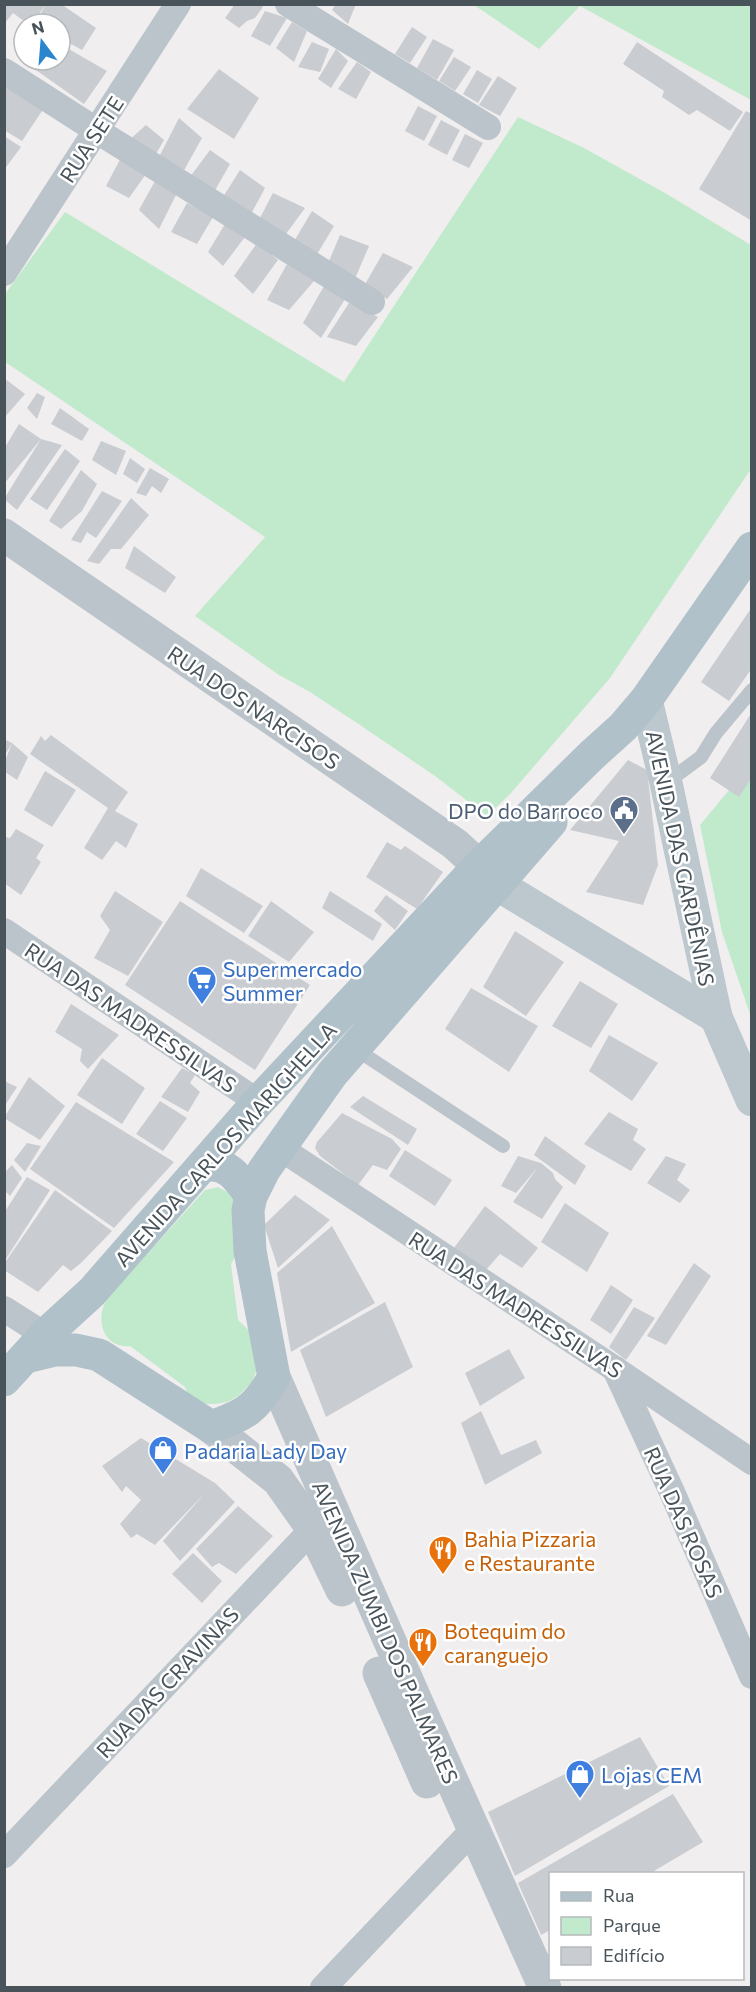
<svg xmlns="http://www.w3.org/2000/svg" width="756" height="1992" viewBox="0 0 756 1992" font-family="Commissioner,sans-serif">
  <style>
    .green { fill: #c1eacc }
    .building { fill: #c9ccd0 }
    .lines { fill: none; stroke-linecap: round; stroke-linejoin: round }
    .service { stroke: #bbc4ca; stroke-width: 14 }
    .minor { stroke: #bbc4ca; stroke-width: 26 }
    .tertiary { stroke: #bbc4ca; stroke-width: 33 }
    .secondary { stroke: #bcc7ce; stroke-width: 33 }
    .primary { stroke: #b0c1ca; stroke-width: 33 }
    .labels { text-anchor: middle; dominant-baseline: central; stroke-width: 5; stroke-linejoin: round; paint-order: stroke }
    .street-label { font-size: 21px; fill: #48535a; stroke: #fff }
    .service-label { font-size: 21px; fill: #4e5e75; stroke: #fff; text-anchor: end }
    .shop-label { font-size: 21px; fill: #366cbe; stroke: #fff; text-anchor: start }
    .food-label { font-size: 21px; fill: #c56008; stroke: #fff; text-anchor: start }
  </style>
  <rect width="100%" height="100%" fill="#f1eeef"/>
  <!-- green -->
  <g class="green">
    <polygon points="474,5 751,5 751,100 580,6 539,49"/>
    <polygon points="518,117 584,148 665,193 751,245 751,469 610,678 511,793 487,816 435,776 360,725 310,692 279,675 195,616 265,537 5,362 5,294 65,212 344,382"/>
    <polygon points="751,768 751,1017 722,932 700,825 735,783"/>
    <path d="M218,1187L231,1194L236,1201L241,1248L231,1264L238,1320L255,1336L259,1364L252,1382L238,1396L227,1402L215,1404H203L190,1400L185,1387L130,1346C101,1349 94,1315 109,1296L205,1190Z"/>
  </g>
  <!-- building -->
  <g class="building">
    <polygon points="4,4 46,4 32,24 28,24 13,13 4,24"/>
    <polygon points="46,4 61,4 96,28 82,50 60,38 60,24 35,24"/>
    <polygon points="235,4 260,4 263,7 255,18 247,21 239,28 225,18"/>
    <polygon points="336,4 356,4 348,24 332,10"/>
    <polygon points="265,11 287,18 270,46 251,36"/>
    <polygon points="292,22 307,31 294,62 276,48"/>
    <polygon points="412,27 427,37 410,63 395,54"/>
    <polygon points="433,39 454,50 437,80 417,68"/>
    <polygon points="312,42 329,49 320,72 298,67"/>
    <polygon points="637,42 743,112 730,131 697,110 689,115 662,97 664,91 623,64"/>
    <polygon points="60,44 107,71 84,104 19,58 24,51 24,60 60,60"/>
    <polygon points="336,49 348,61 331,88 318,79"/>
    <polygon points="454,57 471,67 455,91 439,81"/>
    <polygon points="357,62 371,72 356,99 338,89"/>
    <polygon points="219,69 259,98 234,139 187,109"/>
    <polygon points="477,70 492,79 478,103 463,94"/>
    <polygon points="498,76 517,88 500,116 479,105"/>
    <polygon points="4,82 44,108 22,141 4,130"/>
    <polygon points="418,106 437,116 424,141 405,131"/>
    <polygon points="746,111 752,114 752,221 699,189"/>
    <polygon points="179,118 202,138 183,172 158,159"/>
    <polygon points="441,120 460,130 447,155 428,145"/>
    <polygon points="146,125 164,140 153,159 128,141"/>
    <polygon points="465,134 483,143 469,168 452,160"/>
    <polygon points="4,136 21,147 4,170"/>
    <polygon points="210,150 230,164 214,192 190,177"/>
    <polygon points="122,156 146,174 129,198 106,186"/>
    <polygon points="240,170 265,188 251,214 223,197"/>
    <polygon points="155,181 178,191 159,229 139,210"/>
    <polygon points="273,193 305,208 283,238 260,218"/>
    <polygon points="187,203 213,217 197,244 171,232"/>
    <polygon points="312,211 334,226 316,256 293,243"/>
    <polygon points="225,224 245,237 223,266 208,252"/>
    <polygon points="340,235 369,246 354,281 329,261"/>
    <polygon points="257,243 278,260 253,294 234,276"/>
    <polygon points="383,253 413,267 387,299 364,286"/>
    <polygon points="287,264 314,281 289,310 267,300"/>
    <polygon points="324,286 345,299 321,338 303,323"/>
    <polygon points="349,303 378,317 356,346 327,337"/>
    <polygon points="4,378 25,394 4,418"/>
    <polygon points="37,393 45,397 37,419 27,408"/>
    <polygon points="60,408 89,429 82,441 51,424"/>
    <polygon points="19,424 41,439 4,484 4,449"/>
    <polygon points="41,439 62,445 17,510 4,499"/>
    <polygon points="101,441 126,451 116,475 92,460"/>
    <polygon points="65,449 80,461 47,510 30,499"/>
    <polygon points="130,458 145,469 137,483 123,474"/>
    <polygon points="150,468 169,479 161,493 152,486 146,496 136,493"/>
    <polygon points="81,470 97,484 82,511 61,529 49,521"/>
    <polygon points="102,491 122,501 96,538 87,532 81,543 71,540"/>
    <polygon points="131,498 149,515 121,549 111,549 99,564 87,561"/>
    <polygon points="134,546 176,577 165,593 125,568"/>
    <polygon points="752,607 752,668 729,701 701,682"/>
    <polygon points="752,712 752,777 739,797 710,778"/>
    <polygon points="51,735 128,792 115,811 138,824 126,848 116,841 102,860 84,848 108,808 30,754 41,736 45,741"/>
    <polygon points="4,739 12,743 28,757 17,780 5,772 5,761 12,743 4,757"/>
    <polygon points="628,760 647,770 658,865 643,905 586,892 619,841 570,830"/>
    <polygon points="45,771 76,790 52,827 24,810"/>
    <polygon points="16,829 44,845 36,858 41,862 21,895 4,883 4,837 10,838"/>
    <polygon points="387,842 401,850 405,846 443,872 417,909 366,877"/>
    <polygon points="201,868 263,906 244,933 186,896"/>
    <polygon points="115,891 163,922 128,976 94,958 110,930 100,916"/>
    <polygon points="330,891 382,924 373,941 322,908"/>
    <polygon points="386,895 408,911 395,930 374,911"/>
    <polygon points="180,901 310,985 255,1070 125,985"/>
    <polygon points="271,901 314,932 289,962 248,936"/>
    <polygon points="515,931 564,962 526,1016 483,987"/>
    <polygon points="580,981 618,1004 591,1048 552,1026"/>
    <polygon points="471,988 538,1026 509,1072 445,1029"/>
    <polygon points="71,1004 119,1035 88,1069 80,1061 82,1049 55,1032"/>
    <polygon points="609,1035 658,1063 632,1101 589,1071"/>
    <polygon points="102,1058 145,1088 122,1124 77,1095"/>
    <polygon points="182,1068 195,1075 190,1083 200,1092 188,1112 161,1097"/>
    <polygon points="29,1077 65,1106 40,1140 4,1118"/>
    <polygon points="4,1081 17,1087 4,1107"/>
    <polygon points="363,1096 417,1129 408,1145 350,1107"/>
    <polygon points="160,1101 187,1118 163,1151 136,1134"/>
    <polygon points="76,1102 174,1162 114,1228 30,1169"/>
    <polygon points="609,1112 638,1129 633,1140 646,1149 631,1171 584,1144"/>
    <polygon points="342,1113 392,1139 401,1149 387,1170 373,1165 358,1185 320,1156 315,1148 317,1142"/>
    <polygon points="545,1136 586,1166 575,1185 534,1155"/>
    <polygon points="27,1143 41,1146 25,1172 14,1160"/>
    <polygon points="405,1150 452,1180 435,1206 389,1176"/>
    <polygon points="518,1156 541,1163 553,1173 555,1179 563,1187 542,1219 513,1202 538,1167 516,1193 501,1186"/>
    <polygon points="666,1156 686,1164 677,1180 690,1190 680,1203 647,1183"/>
    <polygon points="12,1165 22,1178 10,1196 4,1190 4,1173"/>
    <polygon points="27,1177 50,1190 4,1262 4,1213"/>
    <polygon points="55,1190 112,1231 81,1263 71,1271 63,1265 38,1292 4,1270 4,1264"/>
    <polygon points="295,1195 330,1220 278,1268 264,1225"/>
    <polygon points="565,1203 609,1233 587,1272 541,1242"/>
    <polygon points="485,1206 538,1248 522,1268 500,1254 485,1271 451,1252"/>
    <polygon points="332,1226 375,1303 291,1352 277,1273"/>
    <polygon points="694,1263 711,1276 666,1345 647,1336"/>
    <polygon points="611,1285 633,1300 611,1334 590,1320"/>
    <polygon points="385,1302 413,1367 326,1417 300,1350"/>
    <polygon points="634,1307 655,1318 626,1360 609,1347"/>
    <polygon points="509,1349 525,1378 480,1406 465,1373"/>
    <polygon points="481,1411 501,1455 536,1440 542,1453 485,1485 461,1423"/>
    <polygon points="141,1438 215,1483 235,1502 180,1561 163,1541 205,1493 155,1545 137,1534 131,1538 120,1524 141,1500 126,1486 122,1492 102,1466"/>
    <polygon points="238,1506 273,1536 236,1574 219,1563 212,1567 196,1549"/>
    <polygon points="193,1553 222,1581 202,1603 172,1574"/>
    <polygon points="640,1737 669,1786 515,1876 488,1812"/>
    <polygon points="673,1794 703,1842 649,1874 550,1874 550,1930 541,1935 518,1883"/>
  </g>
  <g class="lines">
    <!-- service -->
    <g class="service">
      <polyline points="667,782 701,757 716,733 752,690"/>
      <polyline points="354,1048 503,1146"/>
    </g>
    <!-- minor -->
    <g class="minor">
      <polyline points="288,4 488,127"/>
      <polyline points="4,71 110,139 372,302"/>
      <polyline points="4,273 178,4"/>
      <polyline points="4,931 258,1102"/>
      <polyline points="280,1148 615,1369 752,1462"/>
      <polyline points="4,1309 45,1335"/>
      <polyline points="615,1369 672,1492 752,1676"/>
      <polyline points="4,1855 325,1516"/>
      <polyline points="323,1988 474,1829"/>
    </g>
    <!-- tertiary -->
    <g class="tertiary">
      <polyline points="4,535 455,844 479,866"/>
      <polyline points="274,1377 417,1703 545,1988"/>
      <polyline points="211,1427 278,1480 312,1528 342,1590"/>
      <polyline points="379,1673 427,1782"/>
    </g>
    <!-- secondary -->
    <g class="secondary">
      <polyline points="646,700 666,783 716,1017 752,1100"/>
      <polyline points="479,866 498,885 716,1017"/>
    </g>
    <!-- primary -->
    <g class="primary">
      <path d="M203,1166C227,1160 239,1179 251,1196"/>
      <path d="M26,1357L55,1350H76L99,1355L211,1427C245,1415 256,1409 274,1377L250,1251L248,1210L251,1196L264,1170L332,1074L551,822"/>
      <polyline points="4,1380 45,1335 92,1292 258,1102 479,866 592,755 623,727 646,700 752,548"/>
    </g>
  </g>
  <!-- icons -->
  <defs>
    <g id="civic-pin" transform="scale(1.5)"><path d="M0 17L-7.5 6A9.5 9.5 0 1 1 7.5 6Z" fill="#5c6f8a" stroke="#fff"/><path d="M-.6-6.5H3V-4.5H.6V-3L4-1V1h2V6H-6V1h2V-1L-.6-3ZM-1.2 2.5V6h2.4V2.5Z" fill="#fff"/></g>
    <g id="supermarket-pin" transform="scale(1.5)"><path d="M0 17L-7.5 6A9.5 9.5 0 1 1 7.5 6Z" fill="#3f7fe0" stroke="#fff"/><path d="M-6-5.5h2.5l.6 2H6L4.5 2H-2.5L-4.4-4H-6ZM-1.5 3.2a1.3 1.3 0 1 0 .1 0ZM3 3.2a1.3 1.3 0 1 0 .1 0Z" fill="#fff"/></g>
    <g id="shop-pin" transform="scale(1.5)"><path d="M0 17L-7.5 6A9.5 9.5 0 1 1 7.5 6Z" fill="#3f7fe0" stroke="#fff"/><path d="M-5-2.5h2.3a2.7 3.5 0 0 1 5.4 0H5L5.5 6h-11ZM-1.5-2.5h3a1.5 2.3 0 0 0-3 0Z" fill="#fff"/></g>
    <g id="restaurant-pin" transform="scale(1.5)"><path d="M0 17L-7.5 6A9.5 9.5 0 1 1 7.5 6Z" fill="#e8710a" stroke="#fff"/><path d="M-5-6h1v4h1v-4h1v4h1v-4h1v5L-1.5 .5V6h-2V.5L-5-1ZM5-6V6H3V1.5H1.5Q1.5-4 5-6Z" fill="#fff"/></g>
  </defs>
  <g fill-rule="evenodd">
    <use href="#civic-pin" x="624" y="810"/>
    <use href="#supermarket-pin" x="202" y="980"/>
    <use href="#shop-pin" x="163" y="1450"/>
    <use href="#restaurant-pin" x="443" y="1550"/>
    <use href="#restaurant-pin" x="423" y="1642"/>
    <use href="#shop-pin" x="580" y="1774"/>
  </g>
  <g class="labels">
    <!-- street labels -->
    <g class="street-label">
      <text transform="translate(91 139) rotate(-57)">RUA SETE</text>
      <text transform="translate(254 707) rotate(34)">RUA DOS NARCISOS</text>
      <text transform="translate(681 858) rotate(78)">AVENIDA DAS GARDÊNIAS</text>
      <text transform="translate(131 1017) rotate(34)">RUA DAS MADRESSILVAS</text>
      <text transform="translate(225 1144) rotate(-48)">AVENIDA CARLOS MARIGHELLA</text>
      <text transform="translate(516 1304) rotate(33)">RUA DAS MADRESSILVAS</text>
      <text transform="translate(684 1522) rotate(66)">RUA DAS ROSAS</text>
      <text transform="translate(386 1632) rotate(66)">AVENIDA ZUMBI DOS PALMARES</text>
      <text transform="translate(167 1682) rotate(-47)">RUA DAS CRAVINAS</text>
    </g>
    <!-- service labels -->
    <g class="service-label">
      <text x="603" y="810">DPO do Barroco</text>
    </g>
    <!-- shop labels -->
    <g class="shop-label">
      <text x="223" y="968">Supermercado<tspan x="223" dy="24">Summer</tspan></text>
      <text x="184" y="1450">Padaria Lady Day</text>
      <text x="601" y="1774">Lojas CEM</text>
    </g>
    <!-- food labels -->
    <g class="food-label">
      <text x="464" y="1538">Bahia Pizzaria<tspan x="464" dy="24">e Restaurante</tspan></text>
      <text x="444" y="1630">Botequim do<tspan x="444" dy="24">caranguejo</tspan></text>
    </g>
  </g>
  <!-- border -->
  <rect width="756" height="1992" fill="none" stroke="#48535a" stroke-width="12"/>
  <!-- legend -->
  <rect x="549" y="1872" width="195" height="108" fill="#ffffff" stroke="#b6babd" stroke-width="1.5"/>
  <rect x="561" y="1892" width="30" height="9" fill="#b0c1ca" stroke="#b6babd" stroke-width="1.5"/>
  <text x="603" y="1902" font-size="18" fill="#48535a">Rua</text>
  <rect x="561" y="1917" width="30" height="18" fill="#c1eacc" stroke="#b6babd" stroke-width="1.5"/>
  <text x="603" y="1932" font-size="18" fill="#48535a">Parque</text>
  <rect x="561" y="1947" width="30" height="18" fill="#c9ccd0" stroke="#b6babd" stroke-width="1.5"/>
  <text x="603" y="1962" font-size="18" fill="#48535a">Edifício</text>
  <!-- north arrow -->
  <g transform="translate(42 42) rotate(344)"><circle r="28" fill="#ffffff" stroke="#b6babd" stroke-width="1.5"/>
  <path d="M0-4.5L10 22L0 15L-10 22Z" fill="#2a85cf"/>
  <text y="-9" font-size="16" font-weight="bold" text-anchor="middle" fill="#48535a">N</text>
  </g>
</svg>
